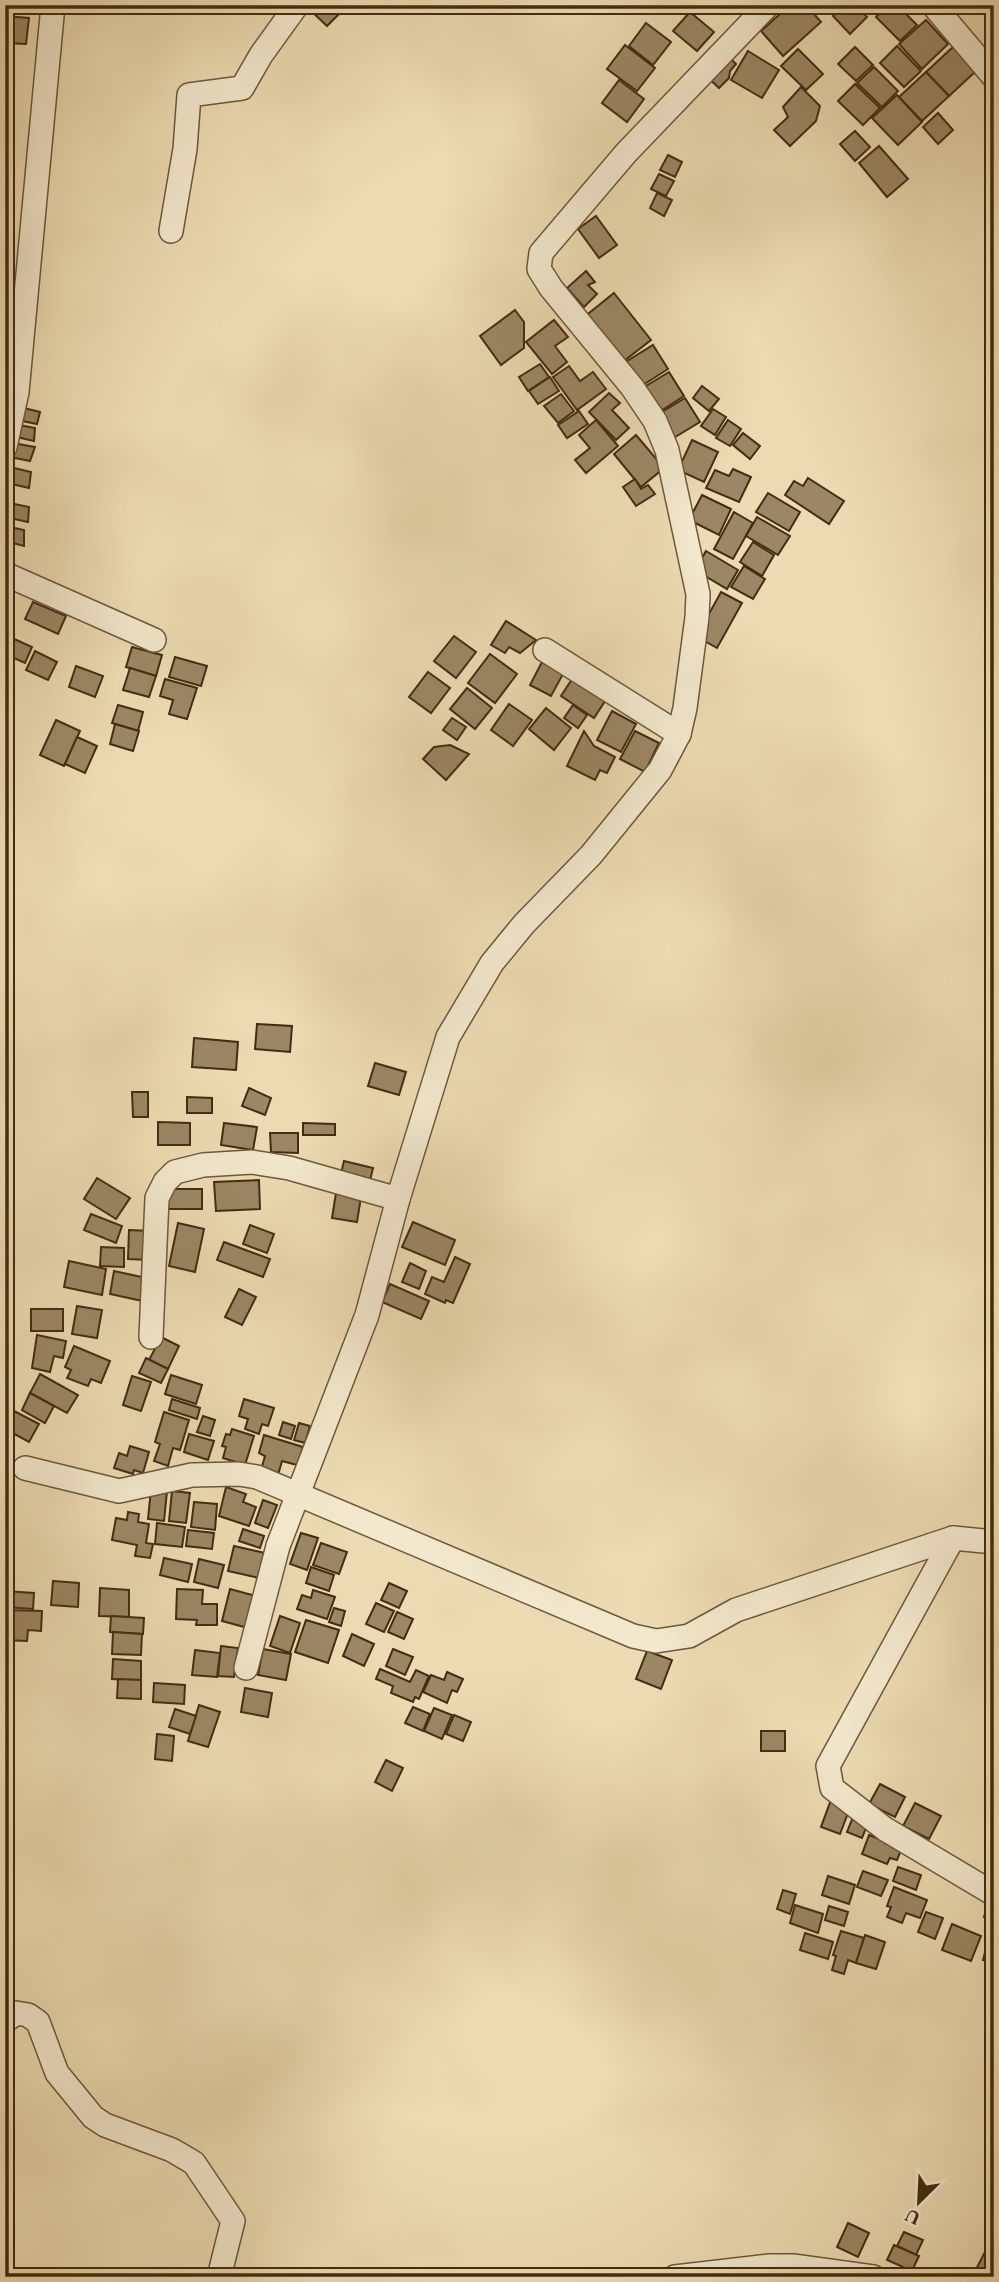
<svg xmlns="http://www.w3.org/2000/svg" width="999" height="2282" viewBox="0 0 999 2282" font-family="'EB Garamond',serif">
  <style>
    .building { fill: #9b8765; stroke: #432c11; stroke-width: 2 }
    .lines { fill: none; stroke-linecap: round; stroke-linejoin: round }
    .minor-casing { stroke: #6d5839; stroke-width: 26 }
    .minor { stroke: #f3e8cd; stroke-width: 23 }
  </style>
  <rect width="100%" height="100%" fill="#ecdbb2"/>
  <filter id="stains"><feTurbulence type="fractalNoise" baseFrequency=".00286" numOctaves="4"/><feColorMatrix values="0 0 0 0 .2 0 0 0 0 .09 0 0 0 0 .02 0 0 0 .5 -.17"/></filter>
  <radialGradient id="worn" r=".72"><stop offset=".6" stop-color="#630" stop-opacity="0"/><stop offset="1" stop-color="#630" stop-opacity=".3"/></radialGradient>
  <!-- building -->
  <g class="building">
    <polygon points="313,5 348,5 327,26 309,9"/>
    <polygon points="790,5 806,5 821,22 783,56 761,31"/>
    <polygon points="844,5 856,5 867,17 850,34 833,16"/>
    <polygon points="887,5 897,5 917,25 900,41 876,17"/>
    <polygon points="690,12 714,32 697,51 673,31"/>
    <polygon points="5,16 29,18 26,44 5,43"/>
    <polygon points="926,20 948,44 922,69 899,44"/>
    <polygon points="646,23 671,42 653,65 629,46"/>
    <polygon points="625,45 655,68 637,91 607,69"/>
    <polygon points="897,46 921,71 904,87 880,63"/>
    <polygon points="855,47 873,65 856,81 838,64"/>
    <polygon points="953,47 976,71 949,96 926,72"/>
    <polygon points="798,49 823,74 806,90 781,66"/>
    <polygon points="748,51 779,70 762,98 731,80"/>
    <polygon points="725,53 736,64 730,71 729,78 719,88 704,74"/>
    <polygon points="874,67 898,91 882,107 857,83"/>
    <polygon points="926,72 949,96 922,121 899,97"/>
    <polygon points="619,80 644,99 627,122 602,103"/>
    <polygon points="855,84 880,108 863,125 838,101"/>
    <polygon points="5,86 10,86 8,111 5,110"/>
    <polygon points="801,87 820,106 816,121 790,146 774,130 788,117 783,107"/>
    <polygon points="897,95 922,122 898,145 872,118"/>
    <polygon points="938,113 953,130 938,144 923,127"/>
    <polygon points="855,131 870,147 855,161 840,144"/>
    <polygon points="879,146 908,179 887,197 859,163"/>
    <polygon points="668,155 682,162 675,177 660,170"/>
    <polygon points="659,174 674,181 666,196 651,189"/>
    <polygon points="657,193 672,200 664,216 650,208"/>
    <polygon points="596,216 617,245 599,258 578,229"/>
    <polygon points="586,271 595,282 588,285 597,294 584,307 567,288"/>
    <polygon points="614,293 651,340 620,364 583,318"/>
    <polygon points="515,310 524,322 524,348 501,365 480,336"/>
    <polygon points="554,320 568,337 555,346 567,362 552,374 526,342"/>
    <polygon points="653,345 668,369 640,387 624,363"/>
    <polygon points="540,364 549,377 528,391 519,377"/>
    <polygon points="569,366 580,381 593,372 606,389 577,410 553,377"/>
    <polygon points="669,372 684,396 656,414 641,389"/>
    <polygon points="550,377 559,391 538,404 529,391"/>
    <polygon points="702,386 719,399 709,411 693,398"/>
    <polygon points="609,393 620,403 612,410 629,428 616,440 589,412"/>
    <polygon points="561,394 574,411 558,423 544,406"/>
    <polygon points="685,398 700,422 672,439 657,415"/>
    <polygon points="20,407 40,412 37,424 17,420"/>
    <polygon points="713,409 726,417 715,435 701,426"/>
    <polygon points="579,411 588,424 567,438 558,425"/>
    <polygon points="596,420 618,446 586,473 575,460 590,448 579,435"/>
    <polygon points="728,420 741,429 730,446 716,438"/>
    <polygon points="14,424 35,428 34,441 12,436"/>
    <polygon points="743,433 760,446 750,459 733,445"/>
    <polygon points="636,435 664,468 641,487 614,454"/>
    <polygon points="692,440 718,452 704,482 678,470"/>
    <polygon points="13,443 35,447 30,461 10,457"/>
    <polygon points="10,467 31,472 29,488 7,483"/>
    <polygon points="733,469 751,477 739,502 706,488 715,470 729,476"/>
    <polygon points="808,478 844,501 829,524 785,495 794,481 803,486"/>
    <polygon points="635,479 641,489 648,485 655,494 636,506 623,487"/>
    <polygon points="768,493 800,512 789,531 756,512"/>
    <polygon points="702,495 731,509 719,535 689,520"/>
    <polygon points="5,502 29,507 28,522 5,517"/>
    <polygon points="734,512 753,523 733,559 714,549"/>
    <polygon points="757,517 790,536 778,555 746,536"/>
    <polygon points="5,526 24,530 24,546 5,541"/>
    <polygon points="753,542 774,555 762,576 740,562"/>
    <polygon points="706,551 738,570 727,589 695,570"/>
    <polygon points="744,566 765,579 753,599 731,587"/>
    <polygon points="721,592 742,603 717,648 701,639 704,623"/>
    <polygon points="33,602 66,616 58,634 25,619"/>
    <polygon points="506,621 536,640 520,653 509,647 505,653 491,645"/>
    <polygon points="454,636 476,652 456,678 434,661"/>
    <polygon points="12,638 32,647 25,663 5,654"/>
    <polygon points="132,647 162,655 156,676 126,667"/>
    <polygon points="35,651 57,662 48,680 26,670"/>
    <polygon points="490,654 517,674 495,703 468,683"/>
    <polygon points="175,657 207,666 201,686 169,677"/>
    <polygon points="542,662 563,674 551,696 530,685"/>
    <polygon points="76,666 103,676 95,697 69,687"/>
    <polygon points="130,668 156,676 149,697 123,690"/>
    <polygon points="428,672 450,688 431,713 409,697"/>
    <polygon points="576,673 609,695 594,718 561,696"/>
    <polygon points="165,679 197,688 187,719 169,714 173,700 160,696"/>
    <polygon points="467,688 492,708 475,729 450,709"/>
    <polygon points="509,704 532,720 513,746 491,730"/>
    <polygon points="118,705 143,712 138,731 112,723"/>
    <polygon points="573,705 587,715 578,728 564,718"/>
    <polygon points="546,708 571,728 554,750 529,729"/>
    <polygon points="612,711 636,724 621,752 597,740"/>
    <polygon points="452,718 466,727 457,740 443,730"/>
    <polygon points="56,720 80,731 64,766 40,755"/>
    <polygon points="115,724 139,731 133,751 110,744"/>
    <polygon points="584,731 594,746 615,757 607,773 600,770 595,780 567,766"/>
    <polygon points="635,731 659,743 645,772 620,759"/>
    <polygon points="77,737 97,746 85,773 65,764"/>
    <polygon points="450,745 469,754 446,780 423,759 434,747"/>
    <polygon points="257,1024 292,1026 290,1052 255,1049"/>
    <polygon points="194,1038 238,1042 236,1070 192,1067"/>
    <polygon points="375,1063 406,1072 399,1095 368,1086"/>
    <polygon points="249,1088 271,1098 265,1115 242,1106"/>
    <polygon points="132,1092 148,1092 148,1117 133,1117"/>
    <polygon points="187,1097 212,1098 212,1113 187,1113"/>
    <polygon points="158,1122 190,1123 190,1145 158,1145"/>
    <polygon points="224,1123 257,1127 253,1150 221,1145"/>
    <polygon points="303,1123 335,1124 335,1135 303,1135"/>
    <polygon points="270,1133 298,1133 298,1153 271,1152"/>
    <polygon points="344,1161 373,1168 369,1185 340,1178"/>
    <polygon points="97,1178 130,1198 116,1219 84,1199"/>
    <polygon points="259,1180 260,1209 216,1211 214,1182"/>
    <rect x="167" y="1189" width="35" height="20"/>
    <polygon points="336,1193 361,1197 357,1222 332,1218"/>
    <polygon points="91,1214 122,1226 116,1243 84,1230"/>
    <polygon points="413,1222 455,1240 445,1265 402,1247"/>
    <polygon points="178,1223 204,1229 195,1272 169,1266"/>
    <polygon points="250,1225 274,1234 267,1253 243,1244"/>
    <polygon points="129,1230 151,1231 150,1260 128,1259"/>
    <polygon points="224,1242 270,1259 263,1277 217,1260"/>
    <polygon points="101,1247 124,1248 124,1267 100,1266"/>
    <polygon points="455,1257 470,1264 453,1303 446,1300 445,1303 425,1294 432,1277 444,1282"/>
    <polygon points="69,1261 106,1269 102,1295 64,1287"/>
    <polygon points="410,1263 426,1271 419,1289 402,1282"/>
    <polygon points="114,1271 151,1279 147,1302 110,1294"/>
    <polygon points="390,1284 429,1301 421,1319 382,1302"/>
    <polygon points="239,1289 256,1297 242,1325 225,1317"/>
    <polygon points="77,1306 102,1310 97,1338 72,1334"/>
    <rect x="31" y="1309" width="32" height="22"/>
    <polygon points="37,1335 66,1341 63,1358 54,1356 50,1372 32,1368"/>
    <polygon points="161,1337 179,1346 168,1369 149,1360"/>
    <polygon points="74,1346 110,1361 101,1383 91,1379 88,1386 67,1378 71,1370 65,1367"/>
    <polygon points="146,1358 168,1369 161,1383 139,1373"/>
    <polygon points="40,1374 78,1395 67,1413 30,1393"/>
    <polygon points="171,1375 202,1385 196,1404 165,1394"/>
    <polygon points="132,1376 151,1382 141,1411 123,1405"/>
    <polygon points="30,1393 54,1406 45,1423 22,1410"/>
    <polygon points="172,1399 200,1408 197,1419 169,1410"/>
    <polygon points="244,1399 274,1408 268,1426 262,1424 259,1434 245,1429 248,1419 239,1416"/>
    <polygon points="14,1411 39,1424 29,1442 5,1429"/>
    <polygon points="164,1412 189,1420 180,1450 173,1448 168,1466 154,1461 160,1444 155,1442"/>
    <polygon points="203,1416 215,1420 210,1436 197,1432"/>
    <polygon points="283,1422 295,1426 291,1439 279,1435"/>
    <polygon points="299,1423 310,1426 305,1443 294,1440"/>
    <polygon points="232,1429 254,1436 245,1465 223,1458 226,1447 222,1446 226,1434 230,1435"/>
    <polygon points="189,1434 214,1441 208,1460 184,1452"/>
    <polygon points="264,1435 303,1447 297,1465 282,1461 278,1475 261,1470 265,1456 259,1453"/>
    <polygon points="130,1446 149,1452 143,1473 134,1470 133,1474 114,1468 119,1453 127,1456"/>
    <polygon points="226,1487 246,1494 243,1502 256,1507 249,1526 219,1516"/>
    <polygon points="151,1489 167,1491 164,1521 148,1519"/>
    <polygon points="172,1491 190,1493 186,1523 169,1521"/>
    <polygon points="263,1500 277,1505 268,1528 255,1523"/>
    <polygon points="194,1502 217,1504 215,1530 191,1527"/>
    <polygon points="128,1512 139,1514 138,1522 149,1524 146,1543 153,1544 150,1558 135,1556 137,1545 112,1540 116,1518 127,1520"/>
    <polygon points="157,1523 185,1527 182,1547 155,1544"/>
    <polygon points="243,1529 264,1536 260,1548 239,1541"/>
    <polygon points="188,1530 214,1533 212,1549 186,1546"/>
    <polygon points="301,1533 318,1538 307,1570 290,1564"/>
    <polygon points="321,1543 347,1552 339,1574 313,1565"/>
    <polygon points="234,1546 265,1553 259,1578 228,1571"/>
    <polygon points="164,1558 192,1564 188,1582 160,1575"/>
    <polygon points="199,1559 224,1565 218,1588 194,1582"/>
    <polygon points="311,1567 334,1575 329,1591 306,1583"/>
    <polygon points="53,1581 79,1583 78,1607 51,1605"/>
    <polygon points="389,1583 407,1591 399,1608 381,1600"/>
    <polygon points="100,1588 129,1590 129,1617 99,1616"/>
    <polygon points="177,1589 203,1590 202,1604 217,1604 217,1625 196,1625 197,1620 176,1619"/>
    <polygon points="230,1589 256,1596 248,1628 222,1621"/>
    <polygon points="313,1590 335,1597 327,1619 297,1609 302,1595 311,1598"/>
    <polygon points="5,1591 34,1593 33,1609 5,1607"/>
    <polygon points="376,1603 394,1611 384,1632 366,1624"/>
    <polygon points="334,1608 345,1611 341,1626 329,1622"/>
    <polygon points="7,1610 42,1611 41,1631 28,1630 27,1641 5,1640"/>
    <polygon points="397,1612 413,1619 404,1639 388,1632"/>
    <polygon points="111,1616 144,1618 143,1634 110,1632"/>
    <polygon points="280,1616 300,1623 290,1653 270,1646"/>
    <polygon points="306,1620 339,1630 328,1663 295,1652"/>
    <polygon points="113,1632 142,1634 141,1655 112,1654"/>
    <polygon points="352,1634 374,1644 364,1666 343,1656"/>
    <polygon points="221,1646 238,1648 234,1677 218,1676"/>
    <polygon points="263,1649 291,1654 286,1680 258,1675"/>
    <polygon points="393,1649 413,1657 405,1675 386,1666"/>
    <polygon points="195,1650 220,1653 217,1677 192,1675"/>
    <polygon points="647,1651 672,1660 661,1689 636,1679"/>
    <polygon points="113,1659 141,1661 141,1681 112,1679"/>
    <polygon points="380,1669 410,1682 416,1670 429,1676 419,1699 415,1697 413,1702 391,1693 393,1686 376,1679"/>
    <polygon points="447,1672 463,1679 457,1692 452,1690 447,1703 423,1692 431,1675 444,1680"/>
    <polygon points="118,1679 141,1680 141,1699 117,1698"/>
    <polygon points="154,1683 185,1685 184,1704 153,1702"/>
    <polygon points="245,1688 272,1693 268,1717 241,1712"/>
    <polygon points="199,1705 220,1712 208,1747 188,1741"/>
    <polygon points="413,1707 430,1714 423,1731 405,1723"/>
    <polygon points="434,1708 452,1715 442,1739 424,1731"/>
    <polygon points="175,1709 196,1716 190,1734 169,1727"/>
    <polygon points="454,1715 471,1722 463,1741 446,1734"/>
    <rect x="761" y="1731" width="24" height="20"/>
    <polygon points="157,1734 174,1736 172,1761 155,1759"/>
    <polygon points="386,1760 403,1768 392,1791 375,1782"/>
    <polygon points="880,1784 905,1797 895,1817 869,1804"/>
    <polygon points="832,1797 851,1805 840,1834 821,1827"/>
    <polygon points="915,1803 941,1816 929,1839 903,1826"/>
    <polygon points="853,1817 868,1823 862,1838 847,1832"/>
    <polygon points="869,1835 890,1843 903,1845 897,1860 890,1858 887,1864 862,1854"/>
    <polygon points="994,1851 994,1870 987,1867"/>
    <polygon points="898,1867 921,1875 916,1890 893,1881"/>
    <polygon points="863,1871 888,1880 881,1896 857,1887"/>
    <polygon points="828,1876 855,1885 849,1904 822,1895"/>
    <polygon points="894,1887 927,1900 920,1918 906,1913 902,1923 887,1917 891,1907 887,1906"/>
    <polygon points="783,1890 796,1894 790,1914 777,1909"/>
    <polygon points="988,1904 994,1906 994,1933 985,1930 989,1919 984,1917"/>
    <polygon points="795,1905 823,1914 818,1933 790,1923"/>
    <polygon points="829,1906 848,1912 844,1926 825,1920"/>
    <polygon points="926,1912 943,1918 935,1939 918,1932"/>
    <polygon points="952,1924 981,1936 971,1961 942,1950"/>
    <polygon points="841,1931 864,1938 856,1963 848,1960 844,1974 832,1970 836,1956 833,1955"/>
    <polygon points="805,1933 833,1942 828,1959 800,1950"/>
    <polygon points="865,1935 885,1942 876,1969 856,1963"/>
    <polygon points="988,1941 994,1943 994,1963 983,1960"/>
    <polygon points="848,2223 869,2233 858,2257 837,2247"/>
    <polygon points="904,2232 923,2240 916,2255 897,2246"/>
    <polygon points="894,2245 919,2256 912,2271 887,2260"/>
    <polygon points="986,2250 994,2254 994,2277 972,2277"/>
  </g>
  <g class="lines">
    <!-- minor casing -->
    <g class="minor-casing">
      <g id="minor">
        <polyline points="933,5 994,77"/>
        <polyline points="171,231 185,149 189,95 242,88 261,55 297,5"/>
        <polyline points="5,447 17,392 53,5"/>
        <polyline points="5,574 154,640"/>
        <polyline points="545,650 679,734"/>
        <polyline points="151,1337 157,1198 165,1182 175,1172 203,1165 252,1162 289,1168 398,1199"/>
        <polyline points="25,1468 119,1491 192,1475 239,1474 257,1477 633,1636 656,1641 689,1636 736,1610 953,1538 994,1542"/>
        <polyline points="953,1538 828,1766 832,1788 885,1829 994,1894"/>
        <polyline points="246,1668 278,1546 367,1315 398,1199 448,1037 492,963 524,924 591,855 660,770 679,734 685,708 697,617 698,594 667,450 655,421 632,387 551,288 539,269 541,253 626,153 768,5"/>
        <polyline points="5,2021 16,2013 28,2015 38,2022 57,2073 93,2117 105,2125 172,2150 194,2163 233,2221 219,2277"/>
        <polyline points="675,2277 770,2266 793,2266 873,2277"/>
      </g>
    </g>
    <!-- minor -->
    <use href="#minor" class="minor"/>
  </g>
  <!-- margin -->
  <rect width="999" height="2282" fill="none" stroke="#ecdbb2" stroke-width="28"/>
  <rect x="7" y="7" width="985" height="2268" fill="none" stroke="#432c11" stroke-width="3.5"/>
  <rect x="14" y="14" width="971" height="2254" fill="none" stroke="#432c11" stroke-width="2"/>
  <!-- north arrow -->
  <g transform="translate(919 2202) rotate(204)" stroke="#f3e8cd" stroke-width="5" paint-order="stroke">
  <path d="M0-5L12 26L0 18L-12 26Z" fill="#432c11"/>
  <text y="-10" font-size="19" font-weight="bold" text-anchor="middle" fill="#432c11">U</text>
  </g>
  <rect width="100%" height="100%" filter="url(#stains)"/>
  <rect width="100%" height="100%" fill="url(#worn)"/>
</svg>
